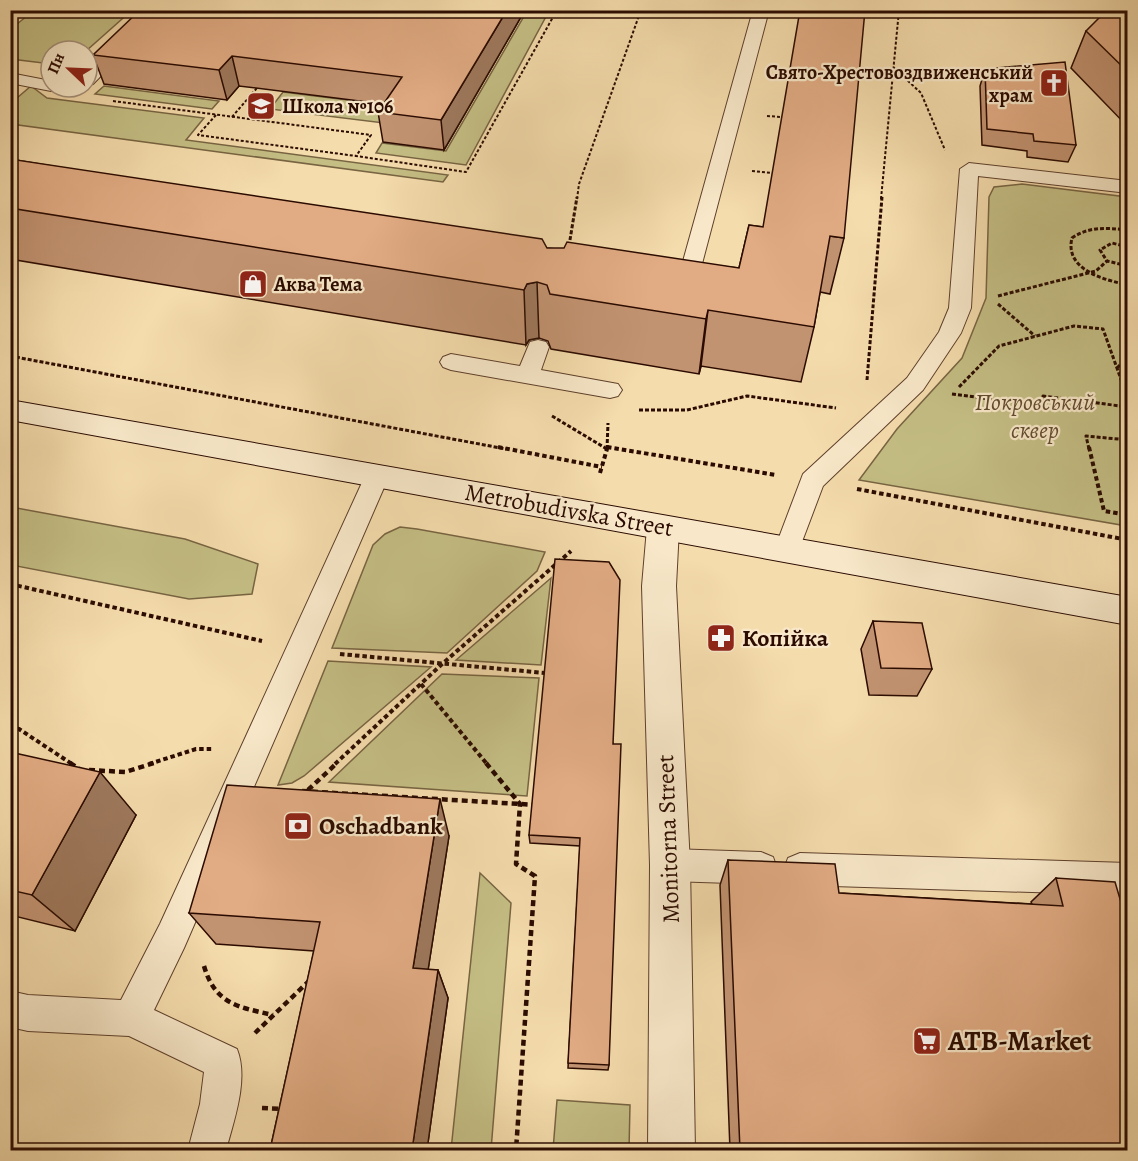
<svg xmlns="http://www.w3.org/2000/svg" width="1138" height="1161" viewBox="0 0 1138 1161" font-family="Alegreya,serif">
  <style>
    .green { fill: #c4be84; stroke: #786442; stroke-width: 1.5 }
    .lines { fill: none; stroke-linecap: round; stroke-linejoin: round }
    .service-casing { stroke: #5e3f2b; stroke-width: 2 }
    .tertiary-casing { stroke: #5e3f2b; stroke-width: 2 }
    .secondary-casing { stroke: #2b0b00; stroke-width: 2 }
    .path-far3 { stroke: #2b0b00; stroke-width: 2; stroke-dasharray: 3 2; stroke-linecap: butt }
    .path-far2 { stroke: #2b0b00; stroke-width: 3; stroke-dasharray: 4 2; stroke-linecap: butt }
    .path-far1 { stroke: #2b0b00; stroke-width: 4; stroke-dasharray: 4.5 3; stroke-linecap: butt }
    .path { stroke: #2b0b00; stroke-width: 4.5; stroke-dasharray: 6 4; stroke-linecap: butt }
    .service { fill: #f8e8c9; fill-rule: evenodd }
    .tertiary { fill: #f8e8c9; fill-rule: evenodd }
    .secondary { fill: #f8e8c9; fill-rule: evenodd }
    .wall { fill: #c29371; stroke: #2b0b00; stroke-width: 1.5 }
    .shaded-wall { fill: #9e785c; stroke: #2b0b00; stroke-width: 1.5 }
    .building { fill: #e1ab83; stroke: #2b0b00; stroke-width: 1.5 }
    .labels { text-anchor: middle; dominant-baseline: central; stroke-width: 4.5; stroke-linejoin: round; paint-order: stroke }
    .far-poi-label { font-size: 20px; font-weight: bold; fill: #2b0b00; stroke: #f8e8c9; text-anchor: start }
    .park-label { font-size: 24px; font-style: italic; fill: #614a2e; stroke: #f8e8c9 }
    .street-label { font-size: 24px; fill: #2b0b00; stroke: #f8e8c9 }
    .poi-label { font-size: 24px; font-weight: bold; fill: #2b0b00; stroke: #f8e8c9; text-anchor: start }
    .near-poi-label { font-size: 28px; font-weight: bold; fill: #2b0b00; stroke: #f8e8c9; text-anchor: start }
  </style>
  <rect width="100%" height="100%" fill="#f5dcac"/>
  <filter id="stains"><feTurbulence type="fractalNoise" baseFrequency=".00333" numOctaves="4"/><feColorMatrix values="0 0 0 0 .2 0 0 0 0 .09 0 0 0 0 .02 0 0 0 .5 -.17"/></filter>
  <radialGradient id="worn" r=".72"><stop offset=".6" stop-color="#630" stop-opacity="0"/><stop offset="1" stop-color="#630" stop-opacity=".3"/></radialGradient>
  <!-- green -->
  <g class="green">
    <polygon points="33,11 33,10 131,11 86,51 51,51 51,64 11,59 11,29"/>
    <polygon points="527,11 549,11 466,165 376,153 382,143 446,151"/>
    <polygon points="31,86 47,98 204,118 186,140 448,175 443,182 11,124 10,104"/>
    <polygon points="104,86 219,101 212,109 95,94"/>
    <polygon points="283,92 404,107 392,124 270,109"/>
    <polygon points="1022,184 1127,197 1127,526 859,480 897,429 962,358 986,298 989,197 994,187"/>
    <polygon points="11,507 185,539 258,564 252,594 189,599 11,565"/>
    <polygon points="400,527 417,529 545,552 537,571 447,653 332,648 373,545 385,534"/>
    <polygon points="551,578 541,665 456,660"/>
    <polygon points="328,661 431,667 304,776 292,783 278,785"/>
    <polygon points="442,674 539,678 527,796 329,782"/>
    <polygon points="480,873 511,903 491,1150 451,1150"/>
    <polygon points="557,1100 630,1105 629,1150 553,1150"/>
  </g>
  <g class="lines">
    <!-- service casing -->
    <g class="service-casing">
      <g id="service">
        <polygon points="150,10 166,10 93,84 87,85 87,71"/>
        <polygon points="753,10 769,10 698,279 695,284 688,285 664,282 661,277 664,272 680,272"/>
        <polygon points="10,73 51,81 51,87 59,87 51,91 10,83"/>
        <polygon points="969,163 1128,181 1128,193 978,176 971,308 961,333 923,390 823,486 797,555 788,558 779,555 775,548 803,474 907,378 939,332 949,308 960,169"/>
        <polygon points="538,340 546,342 549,347 541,370 618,384 622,390 618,396 610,398 451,370 443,367 440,362 443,357 451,354 520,366 530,342"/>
        <path d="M377,467L386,470L389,476L184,948L154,1010L237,1049C249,1079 234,1120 226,1150H188L200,1104L204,1072L129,1036L28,1031L10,1027V991L28,995L121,1000L160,924L365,476L368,470Z"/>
        <polygon points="670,849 761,852 773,857 777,868 773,879 761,884 670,881 658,876 654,865 658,854"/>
        <polygon points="800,853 1128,863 1128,895 800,885 788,880 784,869 788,858"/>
      </g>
    </g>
    <!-- tertiary casing -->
    <g class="tertiary-casing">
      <polygon id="tertiary" points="663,516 674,519 679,528 676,586 690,865 695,1150 648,1150 650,865 642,586 647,528 652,519"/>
    </g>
    <!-- secondary casing -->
    <g class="secondary-casing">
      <polygon id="secondary" points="10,400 1128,597 1128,625 10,420"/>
    </g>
    <!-- path-far3 -->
    <g class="path-far3">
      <polyline points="893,67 921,93 945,150"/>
      <polyline points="113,101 371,135 356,156 466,172 557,10"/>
      <polyline points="216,115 198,135 356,156"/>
      <polyline points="767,116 781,117"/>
      <polyline points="232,117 257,88"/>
      <polyline points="752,171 772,173"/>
      <polyline points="577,199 579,184 641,10"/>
      <polyline points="881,199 899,10"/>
    </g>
    <!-- path-far2 -->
    <g class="path-far2">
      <path d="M1128,230C1107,228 1089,226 1072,238C1064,270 1105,280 1128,285"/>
      <polyline points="1122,244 1128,233"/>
      <polyline points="569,246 577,197"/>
      <polyline points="1128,247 1112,243 1100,250 1107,261 1128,266"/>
      <polyline points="998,296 1096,271 1107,261"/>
      <polyline points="998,304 1035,336"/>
      <polyline points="10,356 506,449"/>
      <polyline points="1117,368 1128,357"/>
      <polyline points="867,380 882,197"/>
      <polyline points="959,387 999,346 1074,326 1103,329 1128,399"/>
      <polyline points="952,394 1044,406 1043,396 1128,407"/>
      <polyline points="639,410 687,410 747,396 836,408"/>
      <polyline points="552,416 607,449"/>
      <polyline points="607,449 608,423"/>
      <polyline points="1089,449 1086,436 1128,440"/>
    </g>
    <!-- path-far1 -->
    <g class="path-far1">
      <polyline points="498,447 602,467"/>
      <polyline points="607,447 776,475"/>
      <polyline points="1089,447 1104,511 1128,515"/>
      <polyline points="600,473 607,449 604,447"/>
      <polyline points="857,489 1128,540"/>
      <polyline points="10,584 262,641"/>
      <polyline points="340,654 545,673"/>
      <polyline points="421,684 487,764"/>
      <polyline points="10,727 19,729 72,764"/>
      <polyline points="149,764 196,749 213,749"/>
      <polyline points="335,764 441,665 571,551"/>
    </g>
    <!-- path -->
    <g class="path">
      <polyline points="70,763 81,770"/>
      <polyline points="486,763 520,804 516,864 535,876 516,1150"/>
      <polyline points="89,770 125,772 154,763"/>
      <polyline points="308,790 337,763"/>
      <polyline points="302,791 537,805"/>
      <path d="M204,966C215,1004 238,1007 273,1015"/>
      <polyline points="255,1033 310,980"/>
      <polyline points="262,1108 282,1109"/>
    </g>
    <!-- service -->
    <use href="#service" class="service"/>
    <!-- tertiary -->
    <use href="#tertiary" class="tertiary"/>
    <!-- secondary -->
    <use href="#secondary" class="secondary"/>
  </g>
  <!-- wall -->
  <g class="wall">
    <polygon points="525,10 444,150 383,142 378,112 384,104 239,86 227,100 104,84 93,55"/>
    <polygon points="1128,23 1128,127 1071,68 1086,31"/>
    <polygon points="985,69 1076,145 1068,162 1027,157 1027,151 982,145 980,86"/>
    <polygon points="10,159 547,248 739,268 749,225 844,238 830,294 820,292 814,327 801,382 701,366 699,374 551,349 548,341 539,338 529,340 526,345 10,259"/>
    <polygon points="873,621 932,669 917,696 869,695 861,649"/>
    <polygon points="613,744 609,1065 608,1070 568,1068 580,846 530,843 529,835"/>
    <polygon points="10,752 136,815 75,931 10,915"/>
    <polygon points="449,836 428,970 438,970 448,998 427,1150 270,1150 314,951 216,944 189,913"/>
    <polygon points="728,860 839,893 1032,904 1031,902 1056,878 1123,909 1128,1150 730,1150 720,885"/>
  </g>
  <!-- shaded-wall -->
  <g class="shaded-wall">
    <polygon points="507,10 525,10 444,150 441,120"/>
    <polygon points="232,56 239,86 227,100 219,70"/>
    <polygon points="537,282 539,338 529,340 526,345 524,290 527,284"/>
    <polygon points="708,310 701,366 699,374 706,319"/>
    <polygon points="100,772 136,815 75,931 32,895"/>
    <polygon points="440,799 449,836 424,996 413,968"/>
    <polygon points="438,970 448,998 427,1150 412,1150"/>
  </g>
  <!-- building -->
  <g class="building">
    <polygon points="140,10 507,10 441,120 378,112 402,77 232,56 219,70 93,55"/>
    <polygon points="800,10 865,10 844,238 830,236 814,327 708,310 706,319 550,294 547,285 537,282 527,284 524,290 10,208 10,159 542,239 547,248 564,248 567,242 739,268 749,225 763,227"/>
    <polygon points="1107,10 1114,10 1128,23 1128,72 1086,31"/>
    <polygon points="1065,62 1076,145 1034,141 1033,134 987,129 985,69"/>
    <polygon points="555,559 609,562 620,580 613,744 621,744 609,1065 568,1063 580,838 529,835"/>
    <polygon points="873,621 922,623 932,669 881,668"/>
    <polygon points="10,752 100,772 32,895 10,890"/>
    <polygon points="227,785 440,799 413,968 438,970 412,1150 270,1150 320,922 189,913"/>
    <polygon points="728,860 835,864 839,893 1063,906 1056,878 1115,882 1123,909 1128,909 1128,1150 740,1150"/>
  </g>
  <!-- icons -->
  <defs>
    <g id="church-square" transform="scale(1.5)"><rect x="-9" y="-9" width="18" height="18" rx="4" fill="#8f2418" stroke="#f8e8c9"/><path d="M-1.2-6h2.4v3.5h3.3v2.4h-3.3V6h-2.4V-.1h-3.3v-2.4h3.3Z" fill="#fff"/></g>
    <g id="school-square" transform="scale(1.5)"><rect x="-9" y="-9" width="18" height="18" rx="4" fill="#8f2418" stroke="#f8e8c9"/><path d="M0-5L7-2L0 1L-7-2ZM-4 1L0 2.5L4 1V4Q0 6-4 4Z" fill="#fff"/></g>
    <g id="shop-square" transform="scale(1.5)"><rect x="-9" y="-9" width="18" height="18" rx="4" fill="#8f2418" stroke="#f8e8c9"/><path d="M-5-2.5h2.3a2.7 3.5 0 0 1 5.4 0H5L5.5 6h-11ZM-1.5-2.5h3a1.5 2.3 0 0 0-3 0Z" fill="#fff"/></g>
    <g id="pharmacy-square" transform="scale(1.5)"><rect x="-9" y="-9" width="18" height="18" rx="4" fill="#8f2418" stroke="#f8e8c9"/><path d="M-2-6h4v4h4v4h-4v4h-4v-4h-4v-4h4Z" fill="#fff"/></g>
    <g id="bank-square" transform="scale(1.5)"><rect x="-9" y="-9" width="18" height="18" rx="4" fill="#8f2418" stroke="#f8e8c9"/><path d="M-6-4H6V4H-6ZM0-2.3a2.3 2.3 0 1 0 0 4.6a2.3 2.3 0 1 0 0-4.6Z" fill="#fff"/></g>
    <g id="supermarket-square" transform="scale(1.5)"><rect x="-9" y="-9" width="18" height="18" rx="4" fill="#8f2418" stroke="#f8e8c9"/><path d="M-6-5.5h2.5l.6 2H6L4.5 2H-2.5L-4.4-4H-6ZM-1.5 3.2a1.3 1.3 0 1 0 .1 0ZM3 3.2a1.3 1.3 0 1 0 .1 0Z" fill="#fff"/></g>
  </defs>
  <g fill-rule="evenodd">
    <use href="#church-square" x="1054" y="83"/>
    <use href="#school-square" x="261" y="106"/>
    <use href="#shop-square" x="253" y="284"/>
    <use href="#pharmacy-square" x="721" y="638"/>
    <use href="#bank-square" x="298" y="826"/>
    <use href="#supermarket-square" x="927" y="1041"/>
  </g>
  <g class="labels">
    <!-- far-poi labels -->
    <g class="far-poi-label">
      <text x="1033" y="72" text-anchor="end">Свято-Хрестовоздвиженський<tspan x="1033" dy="23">храм</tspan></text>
      <text x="282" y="106">Школа №106</text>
      <text x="274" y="284">Аква Тема</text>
    </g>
    <!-- park labels -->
    <g class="park-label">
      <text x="1035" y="402">Покровський<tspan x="1035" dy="28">сквер</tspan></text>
    </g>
    <!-- street labels -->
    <g class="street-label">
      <text transform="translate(569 510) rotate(10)">Metrobudivska Street</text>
      <text transform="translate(668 839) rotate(-92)">Monitorna Street</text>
    </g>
    <!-- poi labels -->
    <g class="poi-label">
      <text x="742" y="638">Копійка</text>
      <text x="319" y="826">Oschadbank</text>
    </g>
    <!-- near-poi labels -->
    <g class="near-poi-label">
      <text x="948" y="1041">ATB-Market</text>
    </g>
  </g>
  <!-- margin -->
  <rect width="1138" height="1161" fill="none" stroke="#f5dcac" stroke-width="36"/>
  <rect x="12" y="12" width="1114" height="1137" fill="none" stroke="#2b0b00" stroke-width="3"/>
  <rect x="18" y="18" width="1102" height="1125" fill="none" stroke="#2b0b00" stroke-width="1.5"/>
  <!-- north arrow -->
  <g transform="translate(69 69) rotate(293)"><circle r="28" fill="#f8e8c9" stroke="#a69079" stroke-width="1.5"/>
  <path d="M0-4.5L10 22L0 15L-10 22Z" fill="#8f2418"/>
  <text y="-9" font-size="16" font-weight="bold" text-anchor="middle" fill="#2b0b00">Пн</text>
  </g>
  <rect width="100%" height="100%" filter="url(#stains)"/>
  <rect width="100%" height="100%" fill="url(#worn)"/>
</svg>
